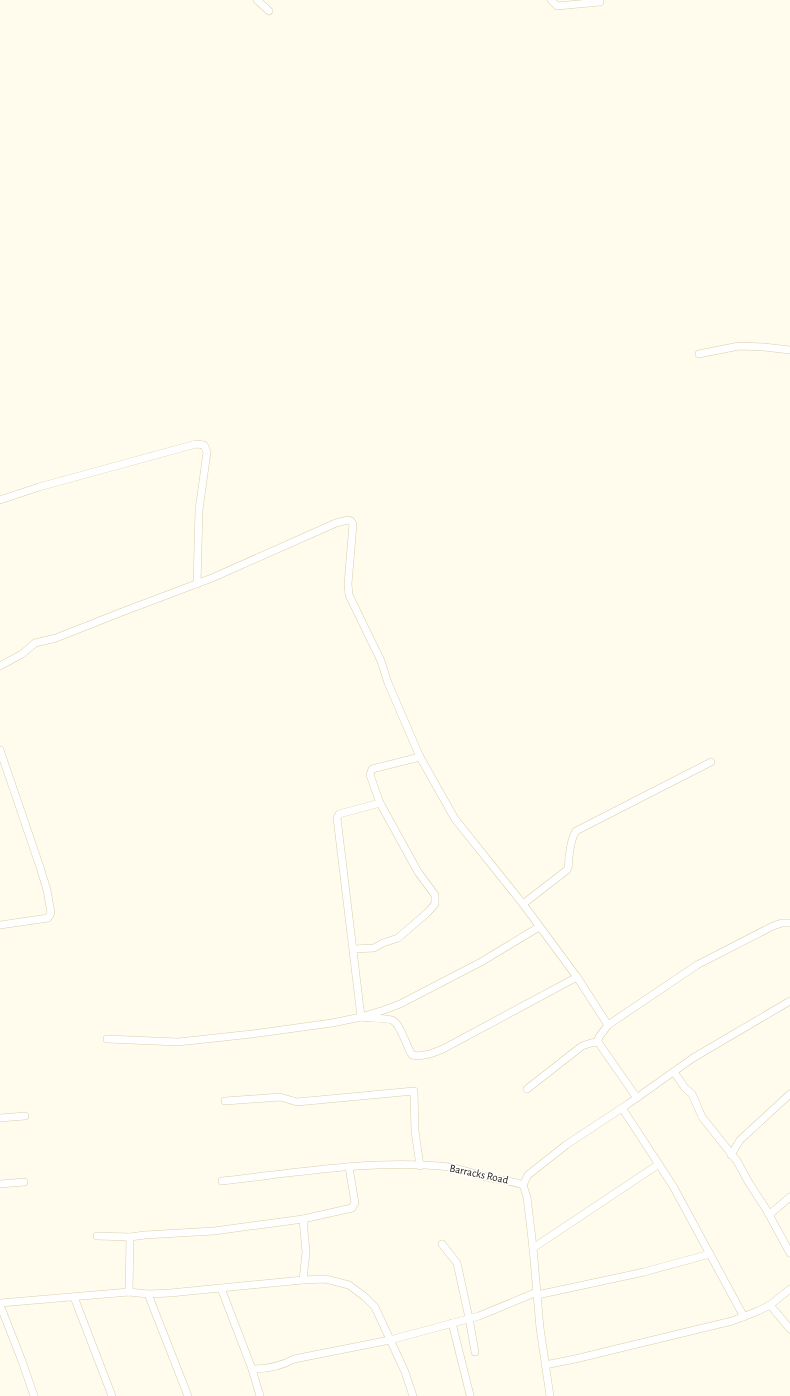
<svg xmlns="http://www.w3.org/2000/svg" width="790" height="1396" viewBox="0 0 790 1396" font-family="'Alegreya Sans',sans-serif">
  <style>
    .lines { fill: none; stroke-linecap: round; stroke-linejoin: round }
    .minor-casing { stroke: #d8cfad; stroke-width: 8 }
    .minor { stroke: #fff; stroke-width: 7 }
    .labels { text-anchor: middle; dominant-baseline: central; stroke-width: 3; stroke-linejoin: round; paint-order: stroke }
    .street-label { font-size: 11px; fill: #221e12; stroke: #fff }
  </style>
  <rect width="100%" height="100%" fill="#fffcee"/>
  <g class="lines">
    <!-- minor casing -->
    <g class="minor-casing">
      <g id="minor">
        <polyline points="257,0 269,11"/>
        <polyline points="551,0 557,6 600,2 600,0"/>
        <polyline points="699,354 739,346 764,347 790,350"/>
        <polyline points="0,500 39,487 196,444 204,445 207,452 199,510 197,584"/>
        <polyline points="0,666 22,654 35,643 56,638 122,612 212,578 336,523 348,520 351,521 353,524 348,584 349,595 381,661 388,683 420,757 455,819 523,904 577,977 608,1025 599,1037 598,1042 637,1098"/>
        <polyline points="0,750 40,867 47,890 51,913 48,918 0,925"/>
        <path d="M380,803L339,814L337,818L361,1017C367,1018 387,1018 392,1020C401,1024 406,1046 412,1055L418,1056L430,1054L443,1049L577,977"/>
        <path d="M523,904L567,870C570,865 568,862 569,857C570,849 571,838 576,831L711,762"/>
        <polyline points="354,949 374,948 383,943 398,938 427,913 435,904 435,895 418,872 380,803 370,775 372,769 420,757"/>
        <polyline points="608,1025 697,965 773,926 782,923 790,923"/>
        <polyline points="107,1039 178,1042 252,1034 332,1023 361,1017 384,1010 400,1004 481,962 539,927"/>
        <polyline points="674,1072 685,1088 692,1094 702,1117 737,1161 749,1183 766,1209 790,1253"/>
        <polyline points="527,1089 582,1046 591,1043 598,1042"/>
        <polyline points="225,1101 280,1097 297,1102 414,1091 415,1131 420,1166"/>
        <polyline points="622,1108 673,1186 744,1317"/>
        <polyline points="0,1118 25,1116"/>
        <polyline points="731,1155 740,1140 790,1094"/>
        <path d="M222,1181C294,1173 368,1160 440,1166C457,1167 474,1174 490,1178C502,1180 512,1181 523,1185L527,1197L533,1248L540,1328L550,1396"/>
        <polyline points="0,1184 24,1182"/>
        <polyline points="523,1185 528,1175 566,1145 628,1104 693,1058 790,1001"/>
        <polyline points="769,1215 790,1197"/>
        <polyline points="97,1236 130,1237 145,1235 214,1231 303,1219 352,1208 355,1203 349,1167"/>
        <polyline points="442,1244 457,1263 469,1318 475,1352"/>
        <polyline points="533,1248 659,1164"/>
        <polyline points="303,1280 306,1252 303,1219"/>
        <polyline points="221,1288 252,1369 260,1396"/>
        <polyline points="129,1292 130,1237"/>
        <polyline points="148,1294 188,1396"/>
        <polyline points="537,1295 644,1272 710,1254"/>
        <polyline points="74,1297 112,1396"/>
        <polyline points="0,1303 129,1292 148,1294 170,1293 303,1280 325,1279 349,1285 365,1297 375,1307 405,1372 413,1396"/>
        <polyline points="0,1305 22,1361 34,1396"/>
        <polyline points="770,1305 790,1329"/>
        <polyline points="452,1323 470,1395"/>
        <polyline points="545,1365 575,1359 732,1321 758,1311 770,1305 790,1289"/>
        <path d="M252,1369C267,1369 280,1367 294,1359L390,1340L479,1316L537,1292"/>
      </g>
    </g>
    <!-- minor -->
    <use href="#minor" class="minor"/>
  </g>
  <g class="labels">
    <!-- street labels -->
    <g class="street-label">
      <text transform="translate(479 1174) rotate(12)">Barracks Road</text>
    </g>
  </g>
</svg>
